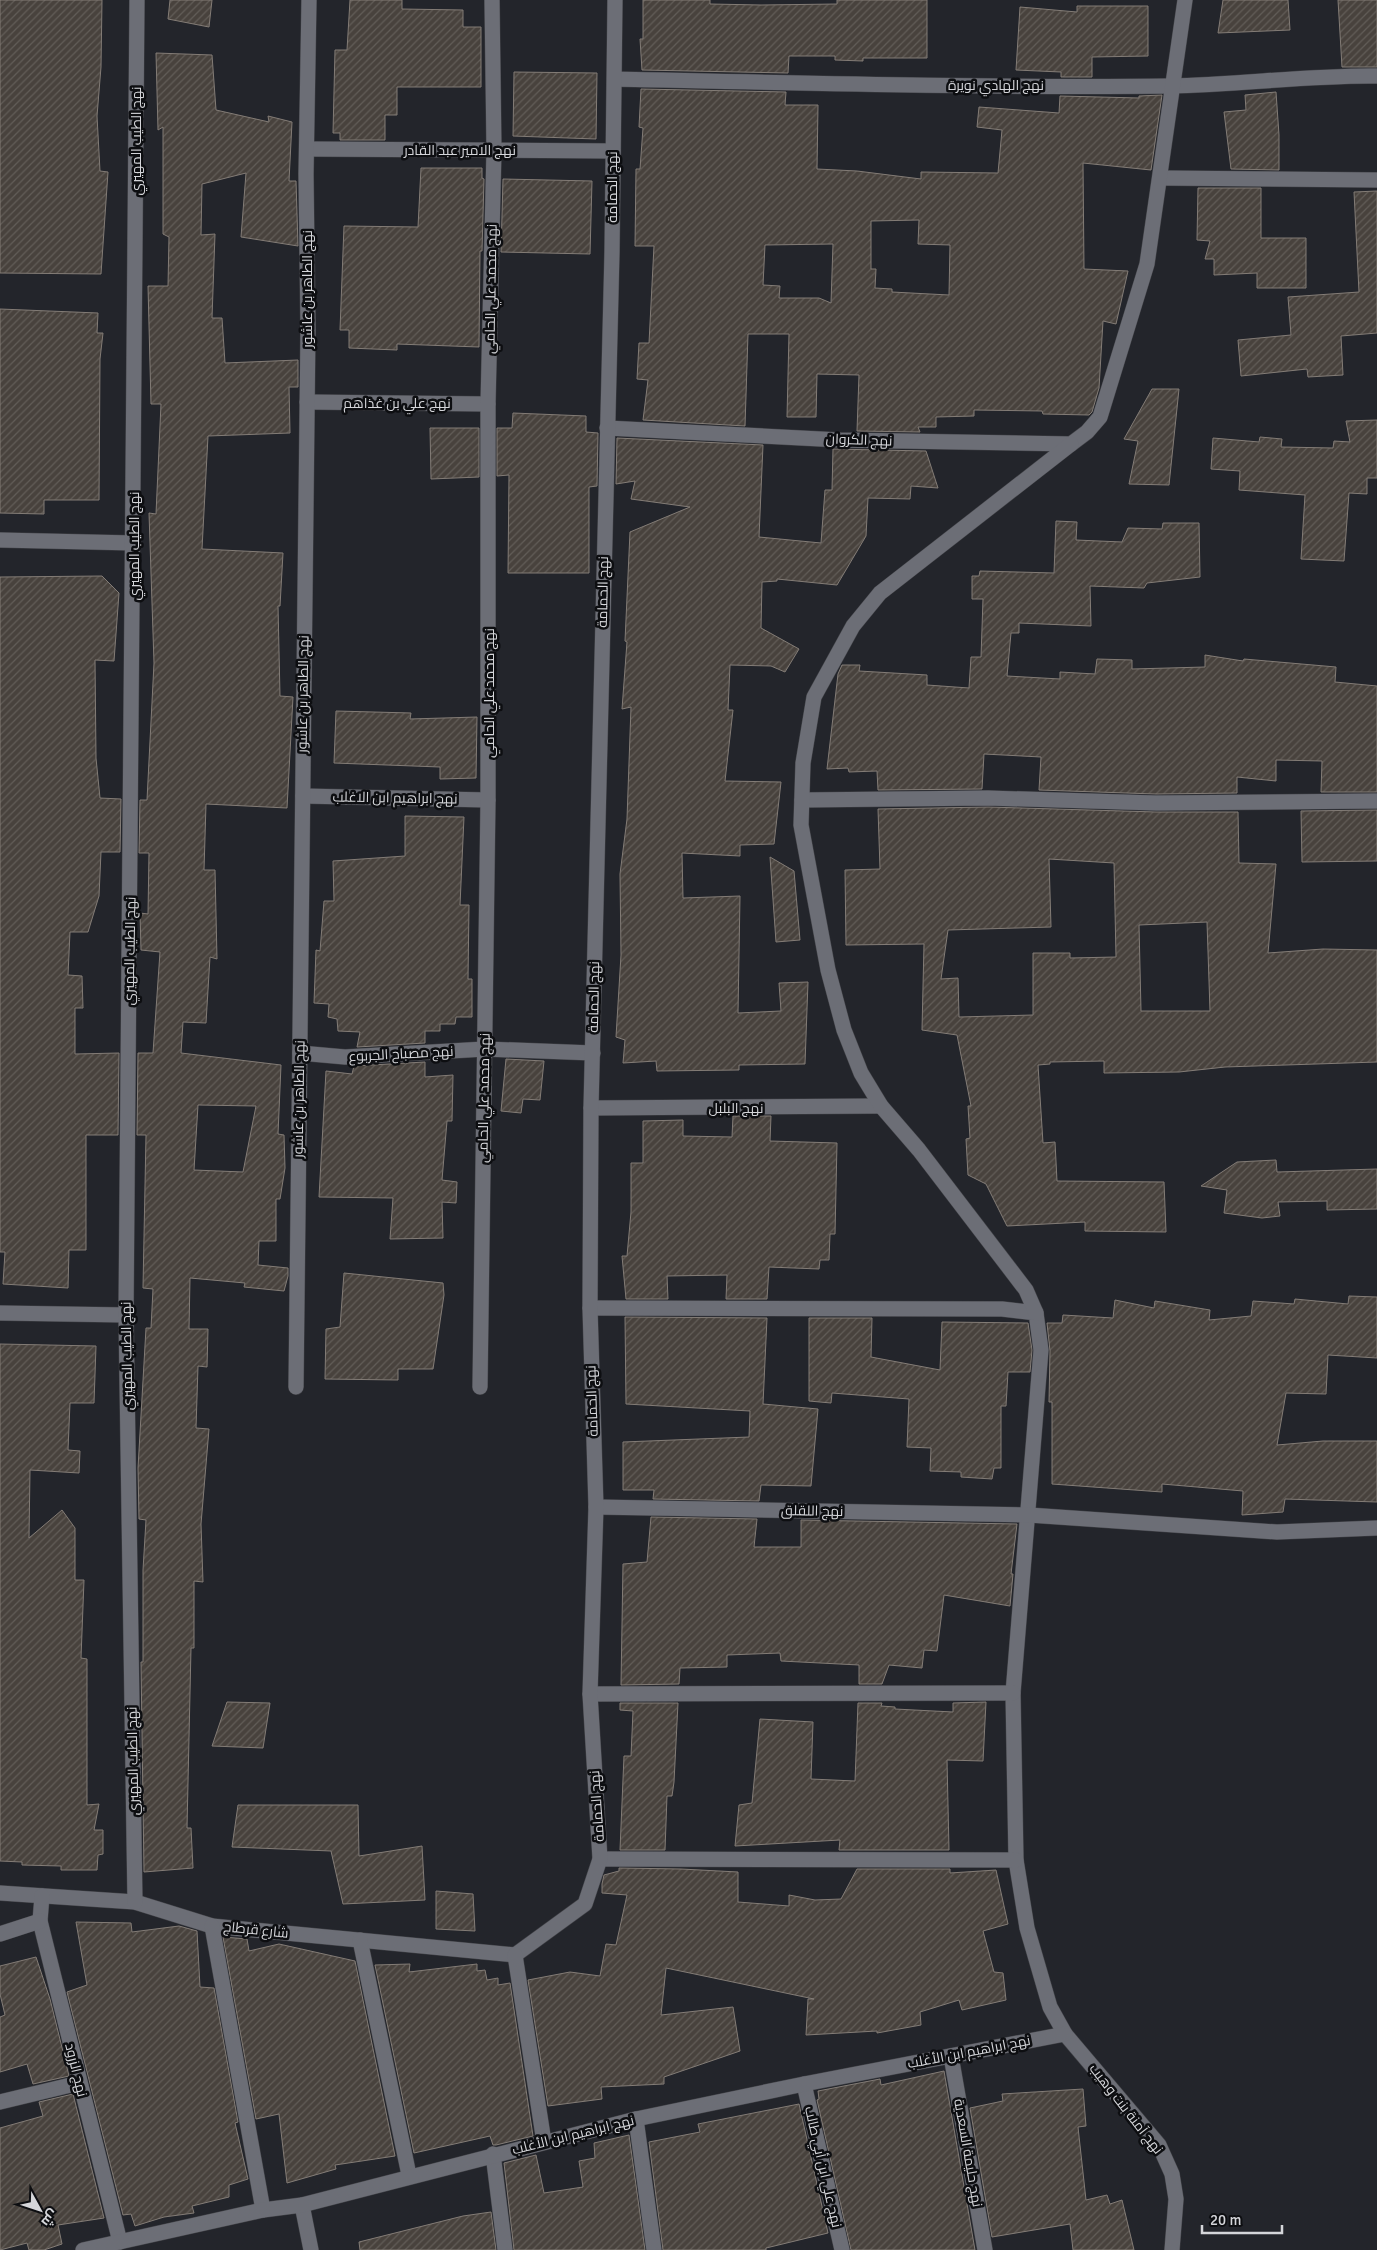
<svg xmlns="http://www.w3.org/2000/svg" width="1377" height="2250" viewBox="0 0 1377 2250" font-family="Signika,Cairo,sans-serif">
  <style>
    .building { fill: url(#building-hatch); stroke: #837c76; fill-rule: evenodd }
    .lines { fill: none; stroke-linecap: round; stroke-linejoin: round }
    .minor-casing { stroke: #414247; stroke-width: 16 }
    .minor { stroke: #6c6e76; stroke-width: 15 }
    .labels { text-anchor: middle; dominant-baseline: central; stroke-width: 5; stroke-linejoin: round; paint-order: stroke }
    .street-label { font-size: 14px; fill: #d5d6da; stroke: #0d0e11 }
  </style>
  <defs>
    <pattern id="building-hatch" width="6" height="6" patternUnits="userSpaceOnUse" patternTransform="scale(1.25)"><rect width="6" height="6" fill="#48423d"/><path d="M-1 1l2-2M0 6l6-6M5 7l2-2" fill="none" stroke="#625d58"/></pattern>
  </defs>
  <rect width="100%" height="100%" fill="#23252b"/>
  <!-- building -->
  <g class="building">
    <polygon points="0,0 102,0 101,67 97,116 100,171 108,172 101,274 0,273"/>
    <polygon points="170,0 212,0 209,27 168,19"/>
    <polygon points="350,0 402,0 402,9 463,10 463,27 481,27 481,87 397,87 397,115 385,115 385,140 340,140 340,133 333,133 335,50 347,50"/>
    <polygon points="643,0 710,0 710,4 761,5 837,4 837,0 927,0 927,58 863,58 863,61 835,60 835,56 789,56 788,73 642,70 640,39 643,39"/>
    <polygon points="1223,0 1288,0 1290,30 1218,33"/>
    <polygon points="1338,0 1377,0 1377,67 1342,67"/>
    <polygon points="1077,6 1148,6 1148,56 1092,57 1092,77 1061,77 1061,72 1016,70 1020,7 1077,12"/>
    <path d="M156,53L212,55L216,110L269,122L268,116L292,122L289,181H296L298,246L241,237L246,173L202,184L201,235L215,234L212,318H222L225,363L298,360V387H289L290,433L208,436L202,549L283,553L280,606H278L280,696L293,697L287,808L206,804L204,870H215L217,959L210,957L206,1023L183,1022L181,1053L281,1065L278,1134L284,1135L285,1168L280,1199H276V1241H259L258,1265L288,1268V1276L284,1291L244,1287L245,1283L190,1278L189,1329H208L207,1367L198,1366L196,1428L209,1429L201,1524L203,1582L194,1581V1648H191L187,1828H191L193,1868L144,1872L141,1662H143V1570L146,1520L139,1519L138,1468L146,1328H151L153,1289L143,1288L146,1135H137L138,1053H153L160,952L141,950L140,913L148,914L149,853H139L140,800H147L154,663L149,513L156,514L161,404H151L148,286H168L169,237L163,234V127L158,130ZM198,1105L256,1106L243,1172L194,1170Z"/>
    <polygon points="514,72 597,73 596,139 513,136"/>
    <path d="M641,89L786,92L785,105H818L817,169L857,171L921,179V172L998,173L1002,130L977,127L979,107L1059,113L1060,96L1139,98V96L1162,95L1151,170L1083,163L1084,269L1128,271L1116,324L1103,321L1099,388L1092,412L1089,415L1043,414L1042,411L974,410V416L936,417V427H918L920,432L857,431L859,375L817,374L816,417H787L789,334H748L745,426L643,420L648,380L637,379L639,343H649L654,246H635L636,169H640L643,128L639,127ZM919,220L918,244L950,245L949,295L892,292V289L875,288L876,269H871V221ZM833,244L831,303L819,298H779L780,286L763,285L765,245Z"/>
    <polygon points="1276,92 1279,135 1279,170 1231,169 1224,112 1246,110 1245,95"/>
    <polygon points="421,168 482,168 482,178 484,179 482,251 480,251 479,347 397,344 397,350 349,348 349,330 340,330 344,226 418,227"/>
    <polygon points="503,179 592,181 590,254 501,252"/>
    <polygon points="1198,188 1261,188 1261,238 1306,238 1306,288 1257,288 1257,273 1214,275 1214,259 1205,259 1210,241 1197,240"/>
    <polygon points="1377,191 1377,333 1341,336 1343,375 1308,377 1307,369 1241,376 1238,340 1291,335 1288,297 1359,292 1354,192"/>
    <polygon points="0,309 98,313 97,333 103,333 100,359 99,500 44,500 44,514 0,513"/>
    <polygon points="1152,389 1179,389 1169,485 1129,484 1138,441 1124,439"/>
    <polygon points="513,413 586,416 586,432 598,433 597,486 589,487 589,573 508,573 509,475 497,476 497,428 512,428"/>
    <polygon points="1377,420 1377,478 1367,478 1367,494 1349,493 1344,561 1301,559 1305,495 1239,490 1240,471 1211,469 1213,438 1259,442 1260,437 1282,439 1281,447 1333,448 1334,441 1350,442 1346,421"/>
    <polygon points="430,428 479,428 479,477 431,479"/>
    <polygon points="617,438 763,445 759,537 821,543 825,490 832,490 833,449 926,451 938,488 911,486 910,499 868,498 866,536 837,585 777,579 777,581 762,582 761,628 799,649 785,672 771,666 730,665 728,710 733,710 725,781 781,782 774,844 740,845 740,856 682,853 683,898 740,896 738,1013 781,1011 779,983 808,982 805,1064 739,1065 739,1070 657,1071 656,1061 623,1063 625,1040 616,1037 621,955 620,874 627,819 631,707 622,709 627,642 625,641 630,532 690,507 631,499 635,481 616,484"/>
    <polygon points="1056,521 1077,522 1076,540 1122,542 1128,528 1162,529 1163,523 1199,523 1200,577 1147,583 1144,588 1090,586 1091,626 1019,623 1019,633 1011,633 1007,676 1060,679 1060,672 1095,674 1097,659 1132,660 1132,669 1205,667 1205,655 1243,661 1244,659 1336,667 1335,682 1377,686 1377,792 1321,792 1322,761 1276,760 1276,781 1237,777 1237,793 1156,794 1039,790 1041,757 984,754 982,789 878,790 877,771 849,772 848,768 827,769 838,674 842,665 860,665 859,671 927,675 927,685 969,688 971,657 981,657 983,599 972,599 972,576 979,576 980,571 1054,573"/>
    <polygon points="102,576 119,593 114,661 95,660 96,758 100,798 121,799 120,852 101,852 99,896 88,932 70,932 68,975 82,976 83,1008 75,1008 75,1054 119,1053 118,1135 86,1135 86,1250 69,1250 68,1288 3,1284 5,1252 0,1252 0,577"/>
    <polygon points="336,711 411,713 410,719 477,717 476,778 440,779 440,767 334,763"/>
    <path d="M988,807L1156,812H1238L1239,863L1276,864L1268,953L1323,949L1377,950V1062L1225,1067L1179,1072L1104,1073V1061L1050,1062V1064L1038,1065L1043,1143L1055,1142L1057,1181L1164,1182L1166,1232L1085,1231V1222L1007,1226L986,1184L968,1175L966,1139L970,1138L968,1106H971L957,1035L922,1030L924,944L846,945L845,870L880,869L878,809ZM1049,859L1114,863L1116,957L1070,958V953H1033V1015L959,1017L958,978L941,979L948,930L1051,927ZM1207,922L1210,1011H1141L1139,925Z"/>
    <polygon points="1377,810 1377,861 1302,862 1301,811"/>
    <polygon points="405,816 464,817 460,905 469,905 468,979 472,979 472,1017 456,1017 455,1024 440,1024 440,1031 425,1031 425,1043 357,1047 360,1032 338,1031 337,1019 328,1017 329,1004 314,1003 316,950 320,951 324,901 334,901 333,861 405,856"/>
    <polygon points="770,857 794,871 800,940 776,942"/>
    <polygon points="506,1059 544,1061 540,1100 523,1099 521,1113 501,1111"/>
    <polygon points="425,1062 425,1077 453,1075 452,1121 447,1121 442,1180 457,1182 456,1203 442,1202 443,1238 390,1239 393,1198 319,1197 326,1071 352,1074 354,1066"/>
    <polygon points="733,1116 771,1116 770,1141 837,1143 835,1234 830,1234 829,1260 820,1260 819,1269 769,1267 767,1299 726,1299 727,1275 667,1276 668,1299 626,1299 622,1256 627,1256 631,1212 631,1163 643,1163 643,1121 683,1120 683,1136 732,1137"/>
    <polygon points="1276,1160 1277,1172 1377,1169 1377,1209 1327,1210 1327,1201 1278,1202 1280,1216 1262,1218 1224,1213 1227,1190 1201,1186 1237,1162"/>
    <polygon points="344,1273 443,1283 444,1295 433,1369 398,1369 398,1380 325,1379 326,1329 340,1327"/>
    <polygon points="1349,1296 1377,1297 1377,1358 1328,1355 1326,1394 1286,1393 1277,1445 1323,1441 1377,1441 1377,1502 1285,1499 1283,1512 1242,1515 1243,1491 1162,1484 1162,1492 1052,1484 1052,1402 1049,1402 1050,1351 1047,1323 1062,1323 1063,1315 1113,1318 1115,1300 1154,1308 1155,1301 1210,1310 1209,1320 1251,1316 1253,1301 1294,1304 1295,1299 1348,1304"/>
    <polygon points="625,1317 767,1318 763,1404 818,1409 811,1486 761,1485 759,1501 653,1499 654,1490 623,1490 623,1442 749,1437 750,1411 626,1404"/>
    <polygon points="809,1318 872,1318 871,1357 940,1370 942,1322 1028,1323 1032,1350 1030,1372 1008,1372 1006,1406 1001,1406 1001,1468 994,1468 992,1479 961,1477 961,1472 930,1471 931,1448 907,1447 909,1399 832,1393 831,1403 809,1401"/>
    <polygon points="0,1344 96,1346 94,1403 70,1403 68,1450 80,1451 79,1473 30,1470 29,1538 62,1510 75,1528 75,1580 84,1580 81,1658 87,1659 87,1805 99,1804 94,1830 103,1830 103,1854 98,1855 97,1870 61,1870 61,1866 22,1865 22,1862 0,1861"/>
    <polygon points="651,1517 757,1519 754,1547 801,1547 801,1520 1017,1524 1011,1574 1013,1574 1010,1606 944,1595 937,1651 924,1650 922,1668 889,1665 882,1684 859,1684 859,1665 781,1661 780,1653 727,1655 727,1667 680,1668 679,1684 621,1685 623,1564 647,1562"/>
    <polygon points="227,1702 270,1703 263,1748 212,1746"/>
    <polygon points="986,1702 983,1761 947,1760 949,1850 839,1850 840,1840 735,1846 739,1805 752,1803 760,1719 813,1722 811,1779 855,1781 858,1703 882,1703 881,1706 895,1707 895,1709 953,1712 953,1703"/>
    <polygon points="620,1703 678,1703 674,1782 672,1796 667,1796 665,1850 620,1850 624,1756 631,1756 633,1711 620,1710"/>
    <polygon points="238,1805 358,1805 359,1856 422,1846 425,1900 343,1904 331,1851 232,1847"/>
    <polygon points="619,1868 681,1869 738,1872 738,1902 789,1906 789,1895 815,1900 841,1899 857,1869 950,1869 950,1873 996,1870 1008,1924 983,1931 994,1972 1003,1973 1006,2000 962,2010 959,2000 920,2012 921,2025 877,2033 877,2031 806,2035 808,1999 814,1999 666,1968 661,2015 733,2007 740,2051 664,2077 664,2084 601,2087 602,2099 548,2106 528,1980 570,1972 600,1976 606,1944 616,1945 627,1895 602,1893 602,1884 604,1875 619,1871"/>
    <polygon points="436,1891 473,1894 475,1931 436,1929"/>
    <polygon points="76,1922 131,1923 132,1932 179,1926 197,1931 200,1987 214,1988 238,2122 235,2123 248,2179 229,2185 229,2197 192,2206 194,2213 164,2217 135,2226 131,2214 123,2215 67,1992 87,1985"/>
    <polygon points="223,1937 247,1939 249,1951 279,1944 355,1961 395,2156 335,2165 336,2169 287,2183 279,2114 256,2119"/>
    <polygon points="36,1957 50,1999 69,2076 33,2084 27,2064 0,2072 0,2017 5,2015 0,1994 0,1966"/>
    <polygon points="410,1964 409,1972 477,1964 477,1971 485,1970 487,1980 498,1978 498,1985 510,1983 533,2136 496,2145 493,2145 490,2136 414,2153 375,1965"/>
    <polygon points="944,2071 975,2250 851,2250 817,2100 819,2099 818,2091 880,2079 881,2085"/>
    <polygon points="1083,2089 1086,2126 1078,2127 1086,2200 1107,2195 1110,2204 1122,2200 1134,2250 1073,2250 1070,2224 992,2237 970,2108 1003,2101 1002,2094"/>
    <polygon points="73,2094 104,2218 58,2225 62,2244 44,2250 29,2250 27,2243 0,2250 0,2128 43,2116 39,2102"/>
    <polygon points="799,2104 828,2233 766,2248 766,2250 663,2250 649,2142 700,2132 698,2124"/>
    <polygon points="629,2135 645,2250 514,2250 504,2163 536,2155 544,2193 583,2187 579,2161 595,2158 594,2143"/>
    <polygon points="491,2212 496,2250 360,2250 359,2242 463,2216"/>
  </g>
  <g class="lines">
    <!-- minor casing -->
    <g class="minor-casing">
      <g id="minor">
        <path d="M615,79C800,83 985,88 1170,86C1239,85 1308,75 1377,76"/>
        <polyline points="307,149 613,151"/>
        <polyline points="1161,178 1377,180"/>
        <polyline points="307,402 488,404"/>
        <polyline points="607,428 840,440 1071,444 1087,432 1100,417 1147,264 1185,0"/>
        <polyline points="0,540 134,543"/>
        <polyline points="303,796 488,800"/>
        <polyline points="802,800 988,798 1156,803 1377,801"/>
        <polyline points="300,1053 345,1057 485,1049 593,1053"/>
        <polyline points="591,1108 881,1106"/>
        <polyline points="590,1308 1002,1309 1036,1313 1041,1350 1013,1693 1016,1860 1027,1928 1050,2007 1065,2034 1159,2145 1172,2174 1176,2199 1172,2250"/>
        <polyline points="0,1313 126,1315"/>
        <polyline points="1036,1313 1026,1290 919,1150 881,1106 861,1073 844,1030 828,970 801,825 803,763 814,697 853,626 880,593 1071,444"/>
        <polyline points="296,1387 308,329 306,174 309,0"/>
        <polyline points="480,1387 488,800 488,404 494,150 492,0"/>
        <polyline points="596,1507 1029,1515 1277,1532 1377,1528"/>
        <polyline points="590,1694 1013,1693"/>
        <polyline points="600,1859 1016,1860"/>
        <polyline points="0,1893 135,1902 212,1926 515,1955"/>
        <polyline points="42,1896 40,1921 120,2242"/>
        <polyline points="135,1902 126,1315 137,0"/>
        <polyline points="212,1926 263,2210"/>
        <polyline points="0,1934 40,1921"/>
        <polyline points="360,1940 409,2175"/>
        <polyline points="515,1955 585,1904 600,1859 590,1694 596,1507 590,1308 591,1108 612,252 615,0"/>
        <polyline points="515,1955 544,2142"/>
        <polyline points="951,2056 985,2250"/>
        <polyline points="804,2084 842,2250"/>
        <polyline points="0,2102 79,2083"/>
        <polyline points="636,2119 654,2250"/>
        <polyline points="493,2154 505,2250"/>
        <polyline points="302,2205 311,2250"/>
        <polyline points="83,2250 263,2210 302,2205 636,2119 804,2084 1065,2034"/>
      </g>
    </g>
    <!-- minor -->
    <use href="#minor" class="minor"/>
  </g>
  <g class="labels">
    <!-- street labels -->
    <g class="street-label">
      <text x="996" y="85">نهج الهادي نويرة</text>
      <text transform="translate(136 141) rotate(-90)">نهج الطيب المهيري</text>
      <text x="460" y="150">نهج الامير عبد القادر</text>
      <text transform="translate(612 187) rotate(-90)">نهج الحمامة</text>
      <text transform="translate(307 289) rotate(-90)">نهج الطاهر بن عاشور</text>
      <text transform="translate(491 289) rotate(-89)">نهج محمد علي الحامي</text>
      <text x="397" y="403">نهج علي بن غذاهم</text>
      <text transform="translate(859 440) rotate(2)">نهج الكروان</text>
      <text transform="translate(134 546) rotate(-90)">نهج الطيب المهيري</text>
      <text transform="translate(603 592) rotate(-89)">نهج الحمامة</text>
      <text transform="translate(489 693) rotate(-90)">نهج محمد علي الحامي</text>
      <text transform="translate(303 694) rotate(-89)">نهج الطاهر بن عاشور</text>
      <text transform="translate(395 798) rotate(1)">نهج ابراهيم ابن الاغلب</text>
      <text transform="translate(130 951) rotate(-89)">نهج الطيب المهيري</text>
      <text transform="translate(594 997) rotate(-89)">نهج الحمامة</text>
      <text transform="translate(401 1054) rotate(-3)">نهج مصباح الجربوع</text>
      <text transform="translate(484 1098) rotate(-89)">نهج محمد علي الحامي</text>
      <text transform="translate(299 1099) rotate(-89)">نهج الطاهر بن عاشور</text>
      <text x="736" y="1108">نهج البلبل</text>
      <text transform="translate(127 1356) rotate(-91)">نهج الطيب المهيري</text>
      <text transform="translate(592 1401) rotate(-92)">نهج الحمامة</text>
      <text transform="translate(812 1511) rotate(1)">نهج اللقلق</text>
      <text transform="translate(133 1761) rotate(-91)">نهج الطيب المهيري</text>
      <text transform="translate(597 1806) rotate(-94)">نهج الحمامة</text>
      <text transform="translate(256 1930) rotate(6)">شارع قرطاج</text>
      <text transform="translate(969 2052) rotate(-11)">نهج ابراهيم ابن الأغلب</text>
      <text transform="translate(76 2070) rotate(76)">نهج الزرود</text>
      <text transform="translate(1126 2109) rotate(52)">نهج آمنة بنت وهيب</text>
      <text transform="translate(573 2135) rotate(-14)">نهج ابراهيم ابن الأغلب</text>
      <text transform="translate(968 2153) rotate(80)">نهج حليمة السعدية</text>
      <text transform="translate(823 2167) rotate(77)">نهج علي ابن أبي طالب</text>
    </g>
  </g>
  <!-- north arrow -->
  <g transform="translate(40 2210) rotate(130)" stroke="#0d0e11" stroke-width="4" paint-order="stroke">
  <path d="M0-4L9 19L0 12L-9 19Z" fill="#d5d6da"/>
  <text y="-8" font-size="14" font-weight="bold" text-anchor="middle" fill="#d5d6da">ش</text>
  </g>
  <!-- scale -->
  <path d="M1202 2225v8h80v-8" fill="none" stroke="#d5d6da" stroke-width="2.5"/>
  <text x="1210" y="2225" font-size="15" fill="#d5d6da" stroke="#0d0e11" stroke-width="4" paint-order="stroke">20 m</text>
</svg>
